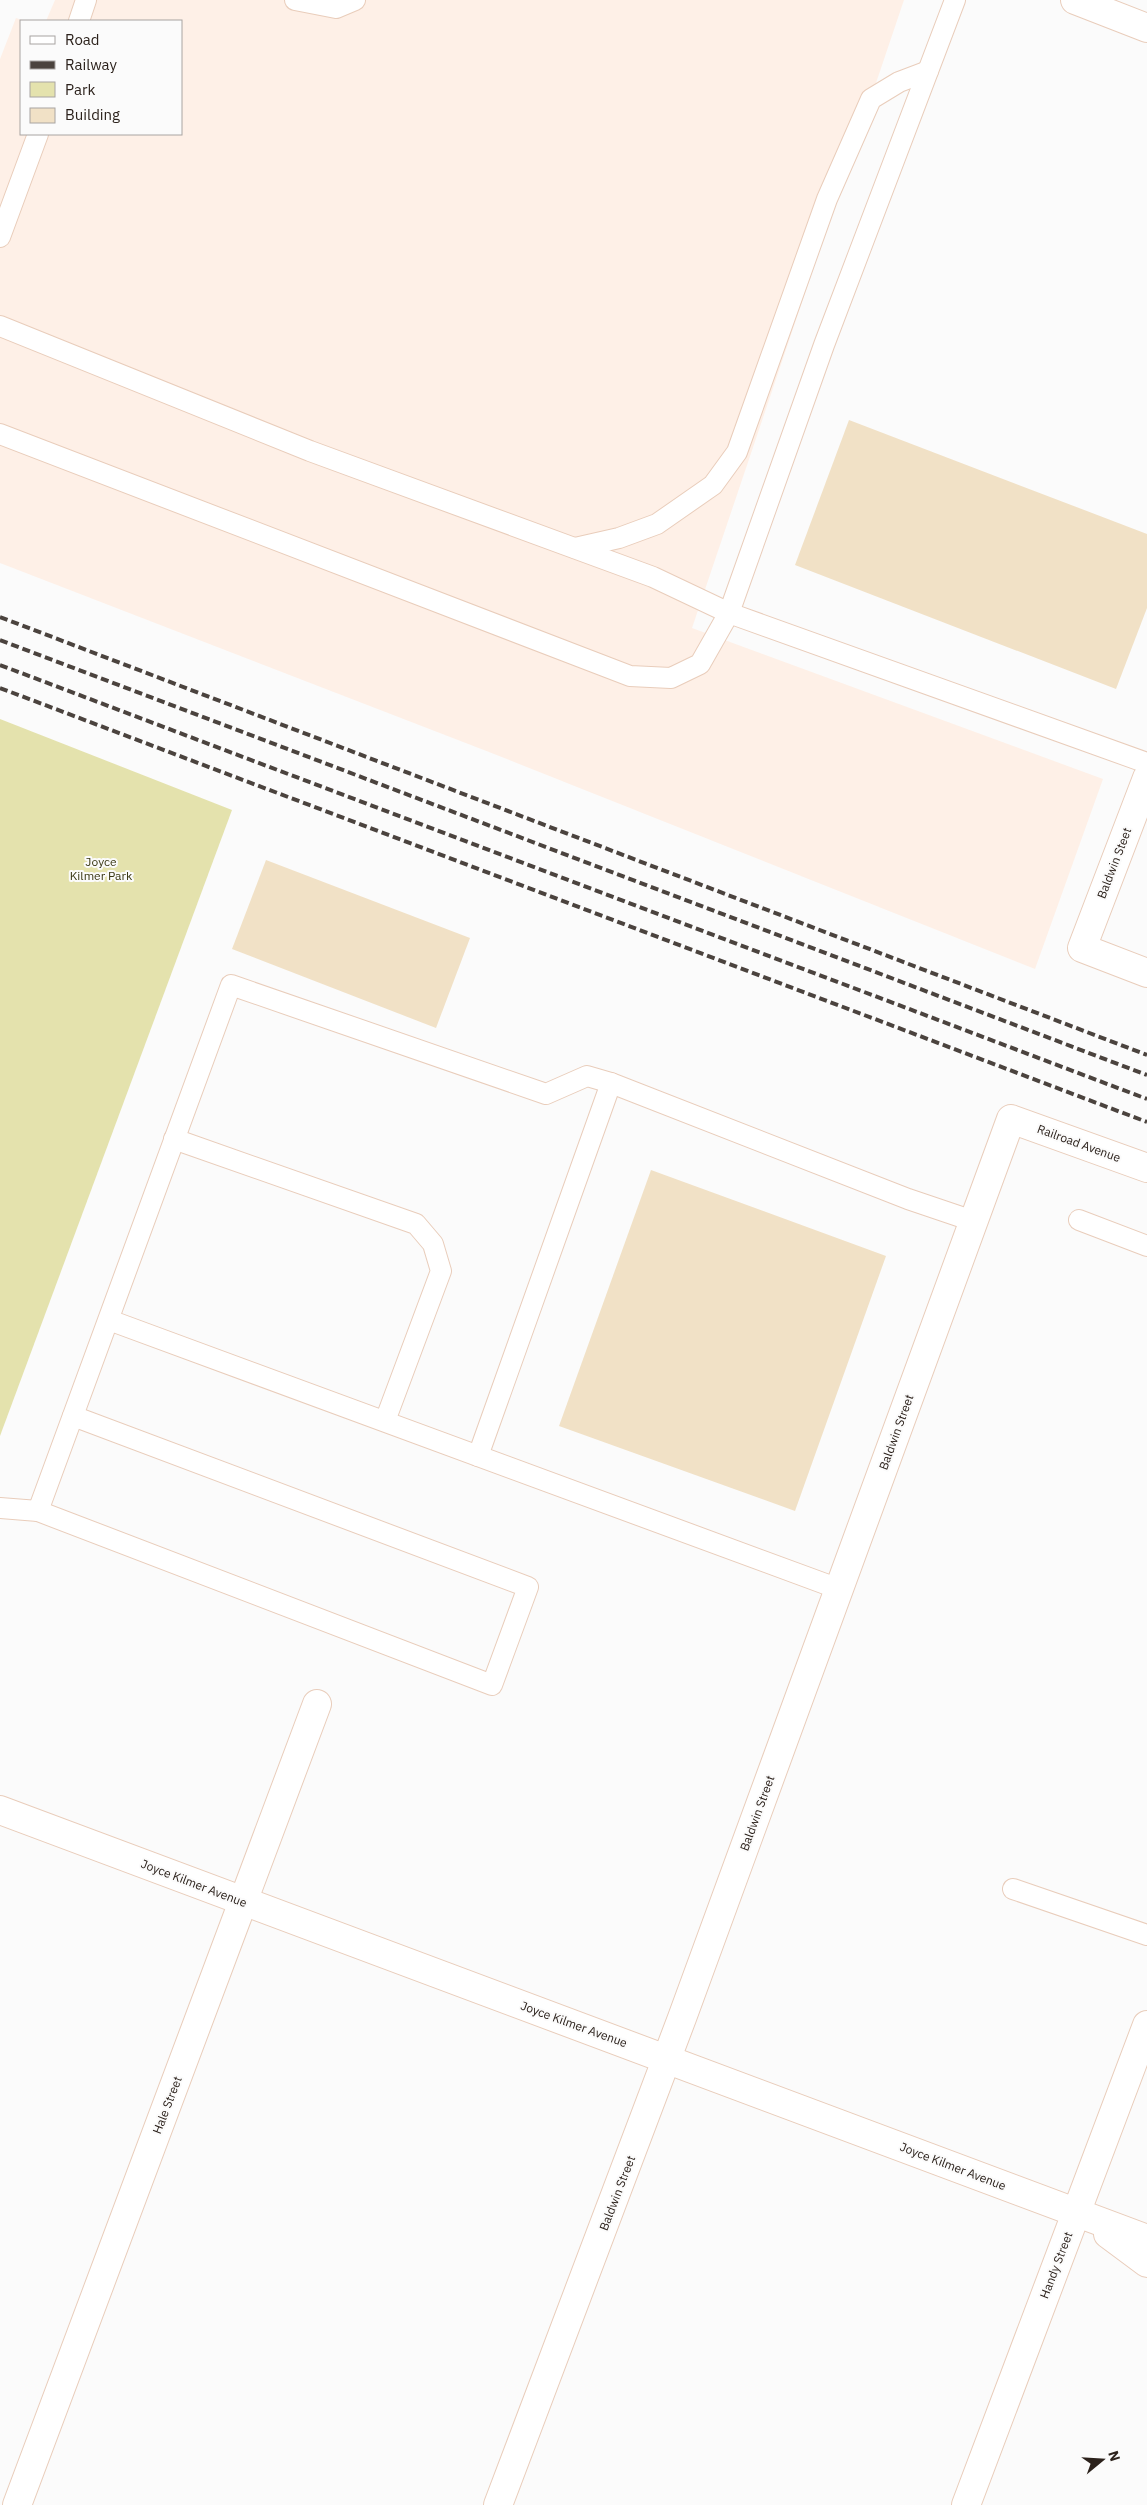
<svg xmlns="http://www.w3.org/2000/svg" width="1147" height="2505" viewBox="0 0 1147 2505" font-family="'IBM Plex Sans',sans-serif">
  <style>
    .built { fill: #fef0e7 }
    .green { fill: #e4e2ad }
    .building { fill: #f1e1c6 }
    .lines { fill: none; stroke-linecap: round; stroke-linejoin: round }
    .service-casing { stroke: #e9cdbb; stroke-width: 22 }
    .minor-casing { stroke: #e9cdbb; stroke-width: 30 }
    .tertiary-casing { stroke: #e9cdbb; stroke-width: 30 }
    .service { stroke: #fff; stroke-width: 20 }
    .minor { stroke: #fff; stroke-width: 28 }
    .tertiary { stroke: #fff; stroke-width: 28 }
    .rail { stroke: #4b433e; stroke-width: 4; stroke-dasharray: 8 4; stroke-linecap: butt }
    .labels { text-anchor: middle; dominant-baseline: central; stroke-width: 4; stroke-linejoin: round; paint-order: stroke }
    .park-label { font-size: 12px; fill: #373511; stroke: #fbfbfb }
    .street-label { font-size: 12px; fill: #2c221c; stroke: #fbfbfb }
  </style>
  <rect width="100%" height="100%" fill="#fbfbfb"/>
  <!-- built -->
  <polygon class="built" points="55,0 904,0 692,628 1103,779 1035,969 489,752 0,563 0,59 16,18 25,21 21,21 21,134 181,134 181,21 46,21"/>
  <!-- green -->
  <polygon class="green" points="0,719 232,810 0,1436"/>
  <!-- building -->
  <g class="building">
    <polygon points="849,420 1147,534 1147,608 1116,689 795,565"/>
    <polygon points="266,860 470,938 436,1028 232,949"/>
    <polygon points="651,1170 886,1256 795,1511 559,1426"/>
  </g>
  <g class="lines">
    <!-- service casing -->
    <g class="service-casing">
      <g id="service">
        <polyline points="295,0 336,8 355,0"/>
        <polyline points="955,0 824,345 729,613 1147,763"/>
        <polyline points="79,21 86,0"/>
        <polyline points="0,237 38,134"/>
        <polyline points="0,326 310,451 653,577 729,613 700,664 671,678 630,676 0,434"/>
        <polyline points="575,548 619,538 657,524 713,485 737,452 827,199 871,99 899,82 928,71"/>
        <polyline points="174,1139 416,1224 433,1244 441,1271 385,1421"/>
        <polyline points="1079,1220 1147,1246"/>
        <polyline points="109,1320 839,1589"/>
        <polyline points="478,1456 611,1083"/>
        <polyline points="0,1508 38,1511 231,985 546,1094 587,1076 611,1083 908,1199 973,1221"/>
        <polyline points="38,1511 492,1685 528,1587 73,1416"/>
        <polyline points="1013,1889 1147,1935"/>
      </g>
    </g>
    <!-- minor casing -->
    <g class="minor-casing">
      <g id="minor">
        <polyline points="1147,778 1082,948 1147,973"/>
        <polyline points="0,1810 1147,2239"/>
        <polyline points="1108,2234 1147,2263"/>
        <polyline points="17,2505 317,1704"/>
        <polyline points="498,2505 682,2018 1011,1119 1147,1168"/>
        <polyline points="966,2505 1147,2025"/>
      </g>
    </g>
    <!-- tertiary casing -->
    <g class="tertiary-casing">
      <polyline id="tertiary" points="1075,0 1147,28"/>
    </g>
    <!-- service -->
    <use href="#service" class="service"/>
    <!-- minor -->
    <use href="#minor" class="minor"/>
    <!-- tertiary -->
    <use href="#tertiary" class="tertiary"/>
    <!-- rail -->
    <g class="rail">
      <polyline points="0,617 1147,1055"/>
      <polyline points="0,640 1147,1075"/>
      <polyline points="0,665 1147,1099"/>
      <polyline points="0,688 1147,1122"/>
    </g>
  </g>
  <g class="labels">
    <!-- park labels -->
    <g class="park-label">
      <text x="101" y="861">Joyce<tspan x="101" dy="14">Kilmer Park</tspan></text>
    </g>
    <!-- street labels -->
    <g class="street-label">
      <text transform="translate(1114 863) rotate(-69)">Baldwin Steet</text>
      <text transform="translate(1079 1143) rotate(20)">Railroad Avenue</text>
      <text transform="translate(896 1432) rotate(-70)">Baldwin Street</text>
      <text transform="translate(757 1813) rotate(-70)">Baldwin Street</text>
      <text transform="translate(194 1883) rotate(21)">Joyce Kilmer Avenue</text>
      <text transform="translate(574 2024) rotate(20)">Joyce Kilmer Avenue</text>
      <text transform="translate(167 2105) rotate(-69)">Hale Street</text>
      <text transform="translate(953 2166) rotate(21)">Joyce Kilmer Avenue</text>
      <text transform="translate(617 2193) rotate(-69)">Baldwin Street</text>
      <text transform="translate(1056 2265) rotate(-69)">Handy Street</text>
    </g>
  </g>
  <!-- legend -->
  <rect x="20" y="20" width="162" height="115" fill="#fbfbfb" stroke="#a8a4a2"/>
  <rect x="30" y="36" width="25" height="8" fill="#ffffff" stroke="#a8a4a2"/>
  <text x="65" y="45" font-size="15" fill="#2c221c">Road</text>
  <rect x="30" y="61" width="25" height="8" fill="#4b433e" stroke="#a8a4a2"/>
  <text x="65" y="70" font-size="15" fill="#2c221c">Railway</text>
  <rect x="30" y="82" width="25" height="15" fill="#e4e2ad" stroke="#a8a4a2"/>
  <text x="65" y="95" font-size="15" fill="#2c221c">Park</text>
  <rect x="30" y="108" width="25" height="15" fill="#f1e1c6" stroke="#a8a4a2"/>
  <text x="65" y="120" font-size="15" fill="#2c221c">Building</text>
  <!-- north arrow -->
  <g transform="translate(1102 2460) rotate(72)" stroke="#fbfbfb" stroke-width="4" paint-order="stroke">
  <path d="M0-4L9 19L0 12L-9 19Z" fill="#2c221c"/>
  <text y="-8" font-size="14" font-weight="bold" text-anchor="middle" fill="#2c221c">N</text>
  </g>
</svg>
